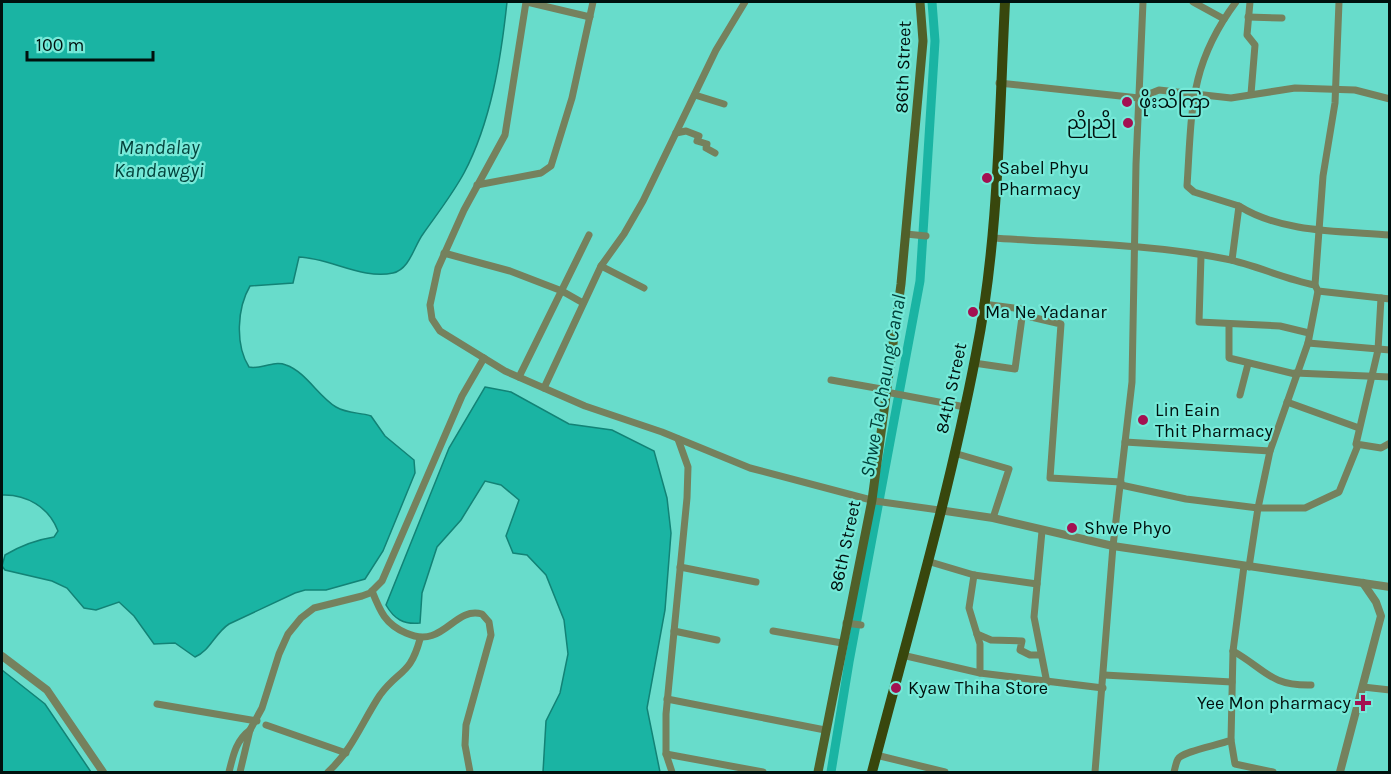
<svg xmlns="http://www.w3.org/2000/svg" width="1391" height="774" viewBox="0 0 1391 774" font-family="Karla,'Noto Sans Myanmar',sans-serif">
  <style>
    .water { fill: #1ab4a3; stroke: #128376; stroke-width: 1.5 }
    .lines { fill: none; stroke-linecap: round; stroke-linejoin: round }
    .canal { stroke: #1ab4a3; stroke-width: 9 }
    .minor { stroke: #75815d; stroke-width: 7 }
    .tertiary { stroke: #75815d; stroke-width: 8 }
    .secondary { stroke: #506029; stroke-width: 9 }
    .primary { stroke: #38470d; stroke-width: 10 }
    .poi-dot { fill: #a31051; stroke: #76e9d8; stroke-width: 2 }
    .labels { text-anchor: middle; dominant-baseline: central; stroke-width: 4.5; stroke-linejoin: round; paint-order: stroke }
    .street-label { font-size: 18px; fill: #00110e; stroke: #76e9d8 }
    .poi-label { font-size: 18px; fill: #00110e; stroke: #76e9d8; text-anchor: start }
    .water-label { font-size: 20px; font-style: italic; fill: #03433c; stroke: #76e9d8 }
  </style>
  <rect width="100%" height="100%" fill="#68dccb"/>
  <!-- water -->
  <g class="water">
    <path d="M2,2H507C501,59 491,122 464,173C452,195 437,214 423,234C414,246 410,269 393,273C363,280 330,258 299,257L293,283L250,286C237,308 235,345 249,367C260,370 273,360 286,365C306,372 318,396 336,407C348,414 359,412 371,416L385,436L414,460L415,473L383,551L365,579L326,590H305L295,593L229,624C215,633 210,651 195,657L175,643L154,644L134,616L119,602L96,610L84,608L67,588L52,581L5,570L2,566L5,555C20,546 35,540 54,537L58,531C49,507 26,494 2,495Z"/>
    <path d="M485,387L511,392L569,424L612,430L654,451L667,498L671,533L665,610L647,708L660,772H543L546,721L560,693L568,654L564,620L546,575L527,555L513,553L506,536L519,500L501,485L485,481L461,520L437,547L422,593L420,623C404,625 394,619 386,605L449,448Z"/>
    <polygon points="2,670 45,704 91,772 2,772"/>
  </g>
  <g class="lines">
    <!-- canal -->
    <polyline class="canal" points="831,772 849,662 920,281 935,41 932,2"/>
    <!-- minor -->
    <g class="minor">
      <polyline points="526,2 505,135 464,210 438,268 430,305 432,319 440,331 505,371 585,406 662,432 750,468 875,501 939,510"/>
      <polyline points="527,2 590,17"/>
      <polyline points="1193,2 1224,19"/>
      <path d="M1236,2C1189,65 1192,110 1187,186L1194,192L1239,206"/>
      <polyline points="1250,2 1247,35 1255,45 1251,94"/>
      <polyline points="1248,17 1282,18"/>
      <polyline points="999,83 1139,98 1159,90 1231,98 1295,88 1355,90 1390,99"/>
      <polyline points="695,95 724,104"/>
      <polyline points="676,133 686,131 699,136 697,141 707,144 706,148 715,153"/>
      <polyline points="477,185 541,173 551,166 572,98 593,2"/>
      <polyline points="906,234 926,236"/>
      <path d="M992,238C1069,243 1150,244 1226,259C1256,265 1284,279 1315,285L1318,291L1390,299"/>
      <polyline points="444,253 510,271 562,291 583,303"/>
      <polyline points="1201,256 1199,322 1280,326 1309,333"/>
      <path d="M1232,260L1239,206C1282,233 1340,231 1390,235"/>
      <polyline points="601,266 644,288"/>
      <polyline points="1315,285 1323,176 1335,103 1339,2"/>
      <polyline points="1381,298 1378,350 1356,444 1381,448 1390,443"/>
      <polyline points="983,304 1022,309 1031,317 1061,324 1050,478 1121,482"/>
      <polyline points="1229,325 1229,358 1295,374"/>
      <polyline points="1308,343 1390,350"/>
      <polyline points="974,363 1015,369 1023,310"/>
      <polyline points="1295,373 1390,377"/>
      <polyline points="519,377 589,235"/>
      <polyline points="831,380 887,390"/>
      <polyline points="544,388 601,266 624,234 643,201 716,50 745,2"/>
      <polyline points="886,392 965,407"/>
      <polyline points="1240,395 1248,364"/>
      <polyline points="1287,402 1359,428"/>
      <polyline points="1125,442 1270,451 1308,343 1318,291"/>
      <polyline points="954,453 1009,469 993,518"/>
      <polyline points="1121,485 1186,499 1258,508 1270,451"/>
      <polyline points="1042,531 1034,617 1047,683"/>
      <polyline points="927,561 974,575 1037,584"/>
      <polyline points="680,567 756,582"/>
      <polyline points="1249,567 1258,508 1305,508 1339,492 1358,445"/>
      <polyline points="974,575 969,608 980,644 980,673 1103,688"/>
      <path d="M372,591C380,611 385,624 406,633C444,650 453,606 482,614L489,622L491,635L466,725L465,745L470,772"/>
      <polyline points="846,623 861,625"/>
      <polyline points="674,631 717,640"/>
      <polyline points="773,631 842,643"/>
      <polyline points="977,634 991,640 1022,641 1020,650 1030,655 1040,655"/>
      <path d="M1233,651C1265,669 1270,686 1311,685"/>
      <polyline points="902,655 980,673"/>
      <polyline points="1104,675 1232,682"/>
      <polyline points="1363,687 1390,690"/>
      <polyline points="667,699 825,730"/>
      <polyline points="157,704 257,721"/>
      <polyline points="266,725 346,753"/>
      <polyline points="1231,740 1235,764 1273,772"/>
      <polyline points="666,754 763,772"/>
      <polyline points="876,755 945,772"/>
      <path d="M229,772C233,756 236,740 250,730"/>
      <polyline points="240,772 250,730 262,708 279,654 288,634 301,618 314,608 362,596 370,593 382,581 462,396 484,358"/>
      <path d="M328,772C353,749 362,722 380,695C399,669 410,676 420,639"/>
      <polyline points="672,772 666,754 666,714 687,498 688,467 678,439"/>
      <polyline points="1095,772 1113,546 1132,382 1136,164 1143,2"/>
      <path d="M1174,772C1175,769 1176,762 1178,759C1183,751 1220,745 1231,740L1233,651L1244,566"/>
    </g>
    <!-- tertiary -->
    <g class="tertiary">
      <polyline points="939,510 993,518 1113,546 1390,587"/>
      <polyline points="2,656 47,690 103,772"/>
      <polyline points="1340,772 1381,616 1376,602 1363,583"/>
    </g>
    <!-- secondary -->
    <polyline class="secondary" points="818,772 872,500 901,284 923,41 920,2"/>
    <!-- primary -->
    <path class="primary" d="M872,772C908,634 949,495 976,354C999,238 999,119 1005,2"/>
  </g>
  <!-- markers -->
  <g class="poi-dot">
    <circle cx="1127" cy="102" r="6"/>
    <circle cx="1128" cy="123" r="6"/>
    <circle cx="987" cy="178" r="6"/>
    <circle cx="973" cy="312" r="6"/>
    <circle cx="1143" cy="420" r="6"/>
    <circle cx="1072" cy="528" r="6"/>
    <circle cx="896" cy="688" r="6"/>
    <path d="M1360 694h6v6h6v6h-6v6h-6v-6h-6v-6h6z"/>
  </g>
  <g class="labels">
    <!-- street labels -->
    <g class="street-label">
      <text transform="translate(903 67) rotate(-88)">86th Street</text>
      <text transform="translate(951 388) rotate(-78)">84th Street</text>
      <text transform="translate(845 546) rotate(-78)">86th Street</text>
    </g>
    <!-- poi labels -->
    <g class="poi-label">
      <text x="1139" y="102">ဖိုးသိကြာ</text>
      <text x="1116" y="123" text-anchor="end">ညိုညို</text>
      <text x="999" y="168">Sabel Phyu<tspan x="999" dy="21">Pharmacy</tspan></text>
      <text x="985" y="312">Ma Ne Yadanar</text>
      <text x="1155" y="410">Lin Eain<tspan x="1155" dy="21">Thit Pharmacy</tspan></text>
      <text x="1084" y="528">Shwe Phyo</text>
      <text x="908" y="688">Kyaw Thiha Store</text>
      <text x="1351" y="703" text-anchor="end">Yee Mon pharmacy</text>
    </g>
    <!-- water labels -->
    <g class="water-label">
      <text x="159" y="147">Mandalay<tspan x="159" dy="23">Kandawgyi</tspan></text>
      <text transform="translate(883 386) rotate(-80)">Shwe Ta Chaung Canal</text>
    </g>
  </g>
  <!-- border -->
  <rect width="1391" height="774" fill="none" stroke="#00110e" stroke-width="6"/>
  <!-- scale -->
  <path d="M27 51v9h126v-9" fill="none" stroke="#00110e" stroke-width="3"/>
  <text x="36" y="51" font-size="18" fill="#00110e" stroke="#76e9d8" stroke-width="4.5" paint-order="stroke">100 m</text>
</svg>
